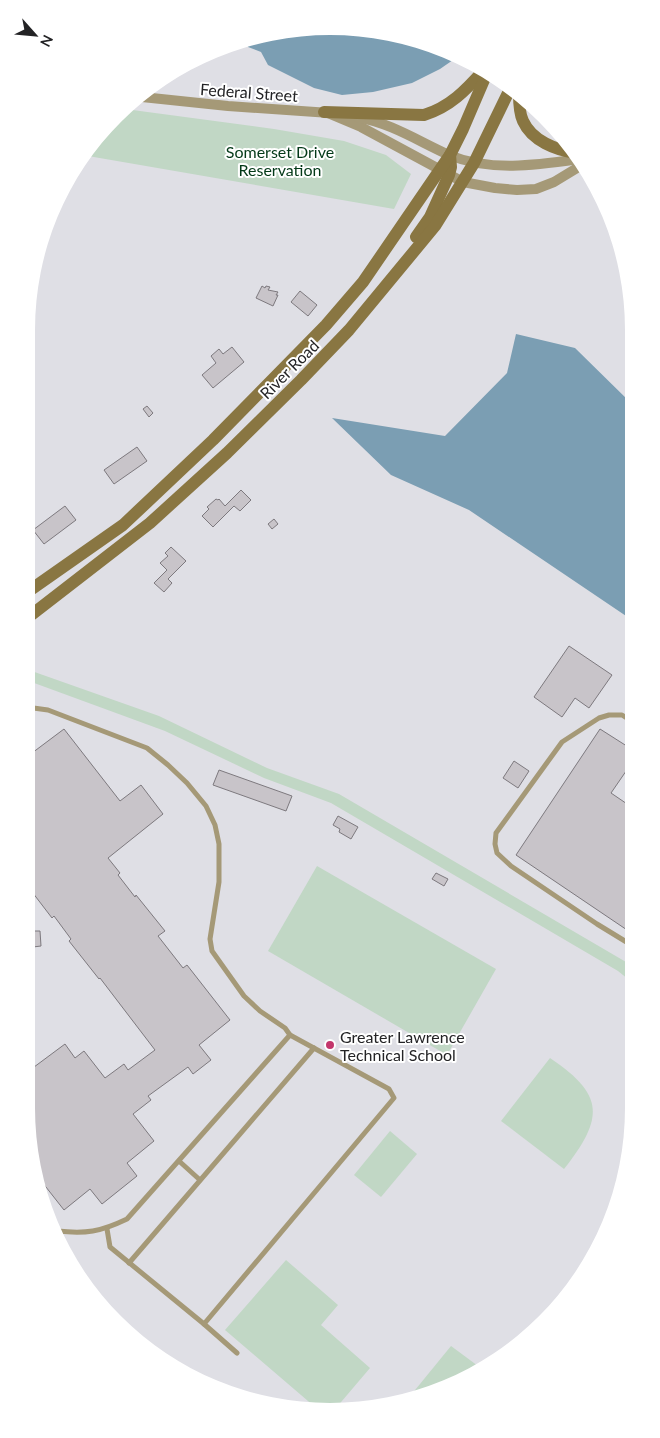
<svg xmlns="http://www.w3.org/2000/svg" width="660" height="1438" viewBox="0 0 660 1438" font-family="Lato,sans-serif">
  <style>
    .green { fill: #c1d7c5 }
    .water { fill: #7b9eb3 }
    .building { fill: #c8c4c9; stroke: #7d797e }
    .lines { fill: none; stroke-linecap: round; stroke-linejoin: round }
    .service { stroke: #a59977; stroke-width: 5 }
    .minor { stroke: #a59977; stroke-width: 10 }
    .secondary { stroke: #897642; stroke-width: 12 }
    .poi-dot { fill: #c3376c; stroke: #fff; stroke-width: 2 }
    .labels { text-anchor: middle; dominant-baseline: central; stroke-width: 4; stroke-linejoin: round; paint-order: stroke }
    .street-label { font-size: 16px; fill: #232325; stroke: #fff }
    .park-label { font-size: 16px; fill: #033918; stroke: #fff }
    .poi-label { font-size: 16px; fill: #232325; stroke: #fff; text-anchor: start }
  </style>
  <rect width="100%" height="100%" fill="#dfdfe5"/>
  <!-- green -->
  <g class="green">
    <polygon points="125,109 274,129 344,141 386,155 411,174 394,209 88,156 115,115"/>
    <polygon points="26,669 159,716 267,768 339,794 626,962 633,968 633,983 618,971 331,803 264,778 165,731 26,680"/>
    <polygon points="317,866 496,969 447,1055 268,951"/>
    <path d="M550,1058C605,1095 604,1118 564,1169L501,1121Z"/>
    <polygon points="390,1131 417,1154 381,1197 354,1175"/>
    <polygon points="286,1260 338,1305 321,1325 370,1368 336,1408 315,1407 225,1330"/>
    <polygon points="451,1346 478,1366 482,1371 411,1395"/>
  </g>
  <!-- water -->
  <g class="water">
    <polygon points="330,26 446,49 456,55 453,60 440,69 412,83 373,92 342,95 314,88 268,65 261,52 248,47 247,43"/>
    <polygon points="516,334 575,348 631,403 632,620 469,510 391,475 332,418 445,436 507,373"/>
  </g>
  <!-- building -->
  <g class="building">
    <polygon points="262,286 265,288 266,286 270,287 268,290 278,292 276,295 278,295 273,306 256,298"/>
    <polygon points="300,291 317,305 308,316 291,302"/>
    <polygon points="232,347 244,362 213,388 202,375 216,363 211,356 219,349 223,354"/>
    <polygon points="147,406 153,413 149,417 143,409"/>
    <polygon points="137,447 147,461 114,484 104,470"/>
    <polygon points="241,490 251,500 240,511 234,506 213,527 202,516 209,509 207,507 216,499 218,500 219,499 225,506"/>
    <polygon points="65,506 76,520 44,544 33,530"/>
    <polygon points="274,519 278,524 272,529 268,524"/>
    <polygon points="171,547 186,561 168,579 172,583 164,592 154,583 167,570 160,563 168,556 165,553"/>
    <polygon points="569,646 612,675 589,708 575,698 562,717 534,697"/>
    <polygon points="64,729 120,801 141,785 163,814 108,858 120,873 118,875 135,897 136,895 165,931 158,936 183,968 187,965 230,1020 199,1045 211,1060 193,1074 188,1067 148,1096 151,1100 133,1114 154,1141 127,1163 137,1176 102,1204 90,1189 64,1210 42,1182 39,1184 26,1108 26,1073 65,1044 75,1058 84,1051 105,1078 124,1064 128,1070 155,1050 100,978 99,979 69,941 71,939 54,916 52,918 26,884 26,746 32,753"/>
    <polygon points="600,729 633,750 633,761 611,793 633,808 633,934 516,855"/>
    <polygon points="514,761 529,771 518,788 503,778"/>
    <polygon points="219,770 292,796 286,811 213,785"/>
    <polygon points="338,816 358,827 351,839 339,832 340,829 333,825"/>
    <polygon points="436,873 448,879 444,886 432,879"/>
    <polygon points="33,931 40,931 41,946 33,947"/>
  </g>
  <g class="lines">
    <!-- service -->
    <g class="service">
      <path d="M26,707L48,710L147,748L168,765L187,783L206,806L215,825L219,844V882L210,939L212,951L244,996L260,1011L285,1028L290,1035L127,1219C100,1232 86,1234 57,1231"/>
      <polyline points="633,722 622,715 609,715 599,718 562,742 496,833 495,844 497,853 511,866 597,924 633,946"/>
      <polyline points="179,1161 200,1180"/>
      <polyline points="107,1229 110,1247 204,1324 237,1353"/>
      <polyline points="129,1263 314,1048"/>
      <polyline points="204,1324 394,1098 389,1089 290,1035"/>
    </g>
    <!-- minor -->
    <g class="minor">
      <polyline points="142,97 228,106 330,113"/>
      <polyline points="330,114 361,127 463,182 495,188 517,190 536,189 554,182 582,165"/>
      <path d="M357,117C391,123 418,141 449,155C490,172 537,165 579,159"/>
    </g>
    <!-- secondary -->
    <g class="secondary">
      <path d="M519,93C519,101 519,113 523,121C532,141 556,150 576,153"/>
      <path d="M324,112L424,115C450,107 466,90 483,71"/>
      <polyline points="416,237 430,217 449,175 451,167 450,155"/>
      <polyline points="26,593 123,525 213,440 326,325 363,282 450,155 463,129 487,73"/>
      <polyline points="26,619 150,523 227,453 301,380 349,330 435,226 474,163 511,87"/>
    </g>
  </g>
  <!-- markers -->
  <circle class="poi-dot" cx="330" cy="1045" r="5"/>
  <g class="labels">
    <!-- street labels -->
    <g class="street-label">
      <text transform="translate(249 92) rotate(4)">Federal Street</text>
      <text transform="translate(289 369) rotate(-45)">River Road</text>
    </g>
    <!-- park labels -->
    <g class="park-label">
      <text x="280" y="151">Somerset Drive<tspan x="280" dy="18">Reservation</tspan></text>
    </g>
    <!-- poi labels -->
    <g class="poi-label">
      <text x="340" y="1036">Greater Lawrence<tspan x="340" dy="18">Technical School</tspan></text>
    </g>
  </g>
  <!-- crop -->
  <path d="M0 0H660V1438H0ZM330 35H330A295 295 0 0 1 625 330V1108A295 295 0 0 1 330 1403H330A295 295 0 0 1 35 1108V330A295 295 0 0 1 330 35Z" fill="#fff" fill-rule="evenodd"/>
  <!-- north arrow -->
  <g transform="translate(35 35) rotate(117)" stroke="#ffffff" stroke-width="4" paint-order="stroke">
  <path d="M0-4L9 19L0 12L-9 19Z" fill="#232325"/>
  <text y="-8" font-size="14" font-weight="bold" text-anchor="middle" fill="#232325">N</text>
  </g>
</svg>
